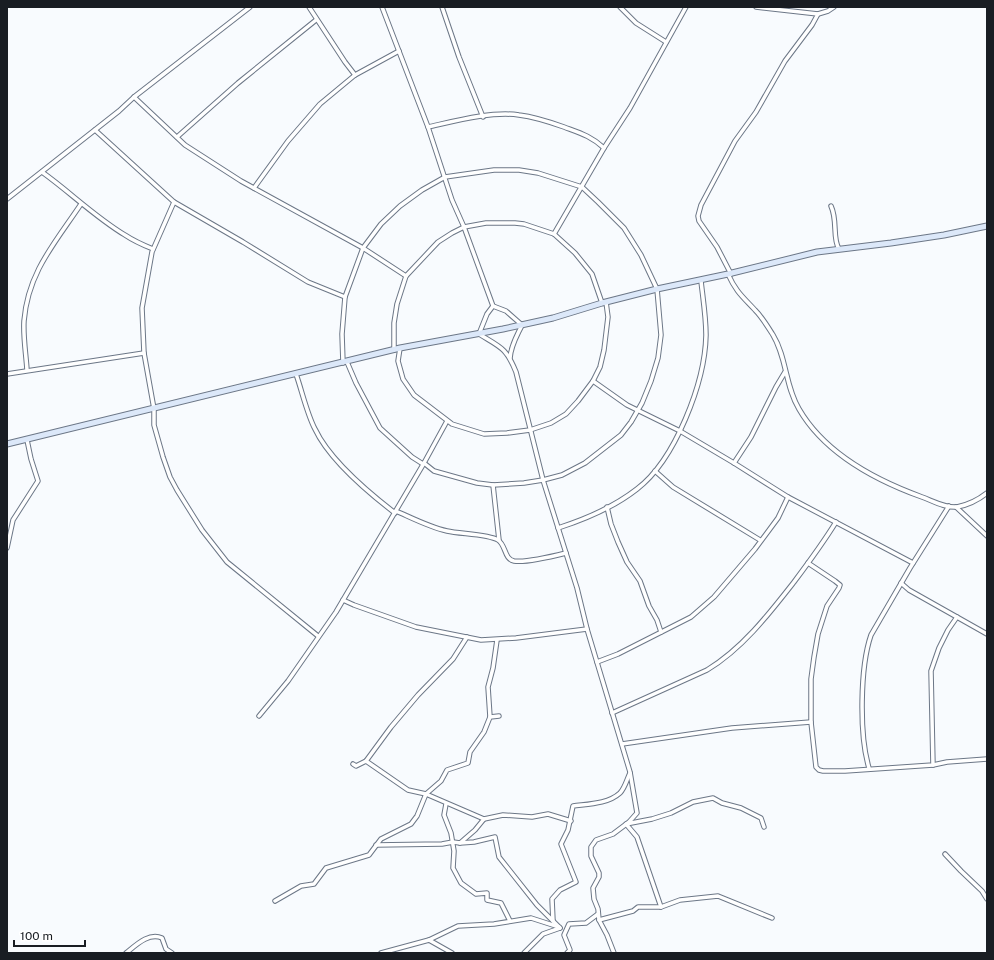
<svg xmlns="http://www.w3.org/2000/svg" width="994" height="960" viewBox="0 0 994 960" font-family="'Public Sans',sans-serif">
  <style>
    .lines { fill: none; stroke-linecap: round; stroke-linejoin: round }
    .street-casing { stroke: #6c7787; stroke-width: 5.5 }
    .secondary-casing { stroke: #6c7787; stroke-width: 7 }
    .street { stroke: #fff; stroke-width: 3.5 }
    .secondary { stroke: #dce8f9; stroke-width: 5 }
  </style>
  <rect width="100%" height="100%" fill="#f8fbfe"/>
  <g class="lines">
    <!-- street casing -->
    <g class="street-casing">
      <g id="street">
        <polyline points="309,7 345,62 355,75"/>
        <path d="M382,7L428,127L452,200L464,227L493,306L487,314L479,334C500,347 506,347 516,372L543,480L577,588L587,629L630,772L637,813L629,822L613,834L596,840L591,847V856L599,873V877L593,888L594,899L598,909L599,920L607,935L614,953"/>
        <polyline points="442,7 459,57 483,117"/>
        <polyline points="620,7 636,23 666,42"/>
        <polyline points="756,7 818,14 828,11 834,7"/>
        <polyline points="134,97 185,145 241,181 363,248 406,276"/>
        <path d="M428,127C455,121 492,111 519,115C535,117 550,122 564,127C580,133 591,136 604,148"/>
        <polyline points="95,130 174,202 243,242 308,282 345,297"/>
        <polyline points="177,137 238,83 316,20"/>
        <path d="M42,172C70,192 95,217 125,235C134,241 143,245 153,249"/>
        <polyline points="254,188 288,141 320,104 355,75 399,51"/>
        <polyline points="7,199 119,111 134,97 250,7"/>
        <polyline points="174,202 152,252 142,308 144,353 154,409 154,425 163,457 170,477 177,490 202,530 227,562 318,636"/>
        <path d="M831,206C838,221 832,238 839,249"/>
        <polyline points="554,234 604,148 630,108 686,7"/>
        <path d="M728,274C736,292 743,297 755,310C762,317 768,327 773,335C787,358 785,386 799,409C825,454 875,480 922,497C933,501 945,508 957,507C968,505 978,500 987,493"/>
        <polyline points="731,274 717,247 699,221 698,216 701,205 735,141 756,112 785,61 812,25 818,14"/>
        <path d="M493,306L506,311L522,325C517,336 511,345 510,358"/>
        <polyline points="400,348 398,361 403,379 414,395 452,424 484,434 507,433 530,430 551,423 566,414 578,401 593,381 600,367 604,350 608,317 606,302"/>
        <polyline points="394,350 394,323 397,304 406,276 438,242 452,233 464,227 486,223 515,223 524,224 554,234 575,253 592,274 602,303"/>
        <polyline points="347,362 356,383 380,428 412,457 423,464"/>
        <polyline points="343,363 342,334 345,297 363,248 381,224 400,206 422,190 445,177 494,170 519,170 538,173 582,187 598,202 624,228 641,255 657,289 661,335 658,358 651,381 642,403 631,422 621,435 585,463 562,475 543,480 524,483 493,485 477,483 434,471 424,463"/>
        <path d="M27,370C26,354 23,337 24,321C28,272 55,243 81,204"/>
        <polyline points="7,374 144,353"/>
        <path d="M296,374C302,391 307,414 315,429C329,459 369,493 395,513"/>
        <polyline points="593,381 627,405 680,431 734,463 788,497 913,563"/>
        <polyline points="734,463 751,437 776,387 785,372"/>
        <polyline points="655,471 673,487 760,540"/>
        <polyline points="493,485 499,540"/>
        <polyline points="607,507 611,524 618,542 627,562 640,581 649,606 657,620 661,632"/>
        <polyline points="956,507 987,536"/>
        <path d="M396,511C412,518 429,527 447,531C460,534 488,534 498,540C506,545 504,559 514,561C526,563 554,556 566,553"/>
        <path d="M558,528C586,519 614,507 637,489C675,460 705,383 706,335C706,317 703,299 701,281"/>
        <polyline points="7,548 13,520 38,481 31,459 27,440"/>
        <polyline points="808,563 835,581 840,585 839,588 827,606 818,634 814,657 811,679 811,722 816,767 819,770 823,771 845,771 933,765 947,762 987,759"/>
        <polyline points="901,583 909,590 987,634"/>
        <polyline points="343,600 354,605 416,627 481,640 516,638 587,629"/>
        <polyline points="597,662 618,654 691,617 714,597 755,549 778,518 788,497"/>
        <path d="M612,713L707,670C742,649 769,614 794,582C809,562 823,543 836,522"/>
        <polyline points="259,716 288,681 336,612 424,463 447,421"/>
        <polyline points="490,717 488,687 493,668 497,640"/>
        <polyline points="622,744 732,728 811,722"/>
        <polyline points="366,761 391,727 418,695 453,659 467,637"/>
        <polyline points="353,764 356,766 366,761 408,790 426,794 441,781 447,770 468,763 470,752 484,732 490,717 499,716"/>
        <polyline points="933,765 931,671 939,648 948,630 957,617"/>
        <path d="M869,768C859,735 860,667 871,635L910,568L949,506"/>
        <polyline points="446,804 444,815 451,833 454,851 453,868 461,883 476,894 487,893 487,900 501,903 510,921"/>
        <polyline points="460,843 474,842 495,837 499,857 537,905 560,928"/>
        <polyline points="376,845 442,844 453,842 460,843 475,830 484,819"/>
        <polyline points="945,854 961,871 982,891 987,899"/>
        <polyline points="275,901 301,886 314,884 326,868 369,855 381,839 411,824 417,816 426,794 484,819 503,815 532,817 548,814 571,821"/>
        <polyline points="661,907 637,837 626,824 652,819 671,813 693,802 713,798 722,803 741,808 761,818 764,827"/>
        <polyline points="599,920 633,911 638,907 661,907 680,900 718,896 772,918"/>
        <path d="M553,921L552,899L560,890L576,882L561,844L568,830L573,806C588,804 608,804 620,793C625,788 627,779 630,773"/>
        <polyline points="429,940 458,926 494,924 531,918 559,927"/>
        <path d="M126,953C136,945 149,932 162,938L166,949L172,953"/>
        <polyline points="381,953 429,940 452,953"/>
        <polyline points="524,953 543,934 560,928"/>
        <polyline points="567,953 570,950 564,935 569,924 586,923 598,914"/>
      </g>
    </g>
    <!-- secondary casing -->
    <g class="secondary-casing">
      <polyline id="secondary" points="7,444 400,348 503,329 553,318 602,303 657,289 728,274 817,252 891,243 944,235 987,226"/>
    </g>
    <!-- street -->
    <use href="#street" class="street"/>
    <!-- secondary -->
    <use href="#secondary" class="secondary"/>
  </g>
  <!-- border -->
  <rect width="994" height="960" fill="none" stroke="#191d23" stroke-width="16"/>
  <!-- scale -->
  <path d="M14 940v6h71v-6" fill="none" stroke="#191d23" stroke-width="2"/>
  <text x="20" y="940" font-size="12" fill="#191d23" stroke="#ffffff" stroke-width="3" paint-order="stroke">100 m</text>
</svg>
